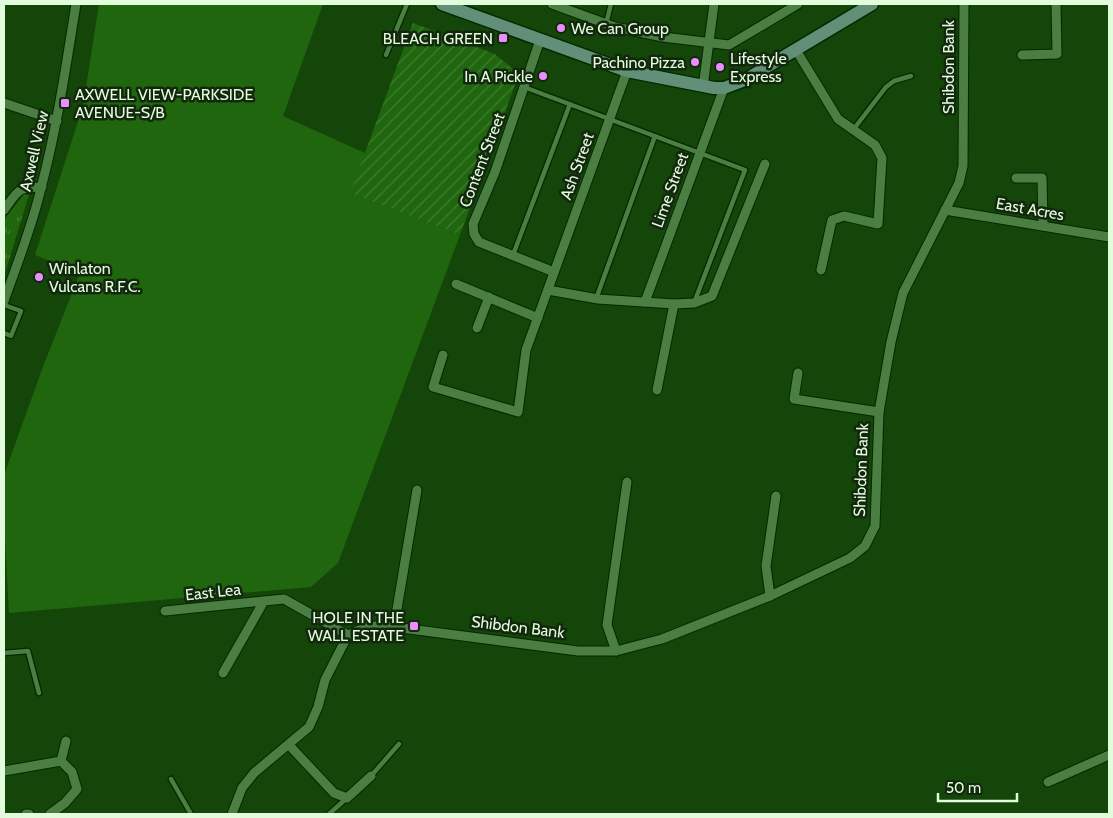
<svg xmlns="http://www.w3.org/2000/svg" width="1113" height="818" viewBox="0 0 1113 818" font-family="Cabin,sans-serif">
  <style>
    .grass { fill: url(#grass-tufts) }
    .park { fill: #1f660e }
    .garden { fill: url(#garden-furrows) }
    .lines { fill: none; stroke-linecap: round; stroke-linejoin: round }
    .lane-casing { stroke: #032900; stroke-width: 7 }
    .street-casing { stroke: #032900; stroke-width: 11 }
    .secondary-casing { stroke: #032900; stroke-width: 15 }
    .lane { stroke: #4b7e42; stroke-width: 4.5 }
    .street { stroke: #4b7e42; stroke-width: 9 }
    .secondary { stroke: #618f78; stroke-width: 12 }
    .poi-dot { fill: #ea8dfd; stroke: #12270e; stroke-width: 2 }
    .labels { text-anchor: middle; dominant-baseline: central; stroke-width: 5; stroke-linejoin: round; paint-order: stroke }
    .poi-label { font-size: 16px; fill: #e2fddc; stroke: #12270e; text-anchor: start }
    .street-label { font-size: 16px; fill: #e2fddc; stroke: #12270e }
  </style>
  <defs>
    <pattern id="grass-tufts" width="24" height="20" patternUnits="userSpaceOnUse" patternTransform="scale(1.25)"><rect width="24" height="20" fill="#1f660e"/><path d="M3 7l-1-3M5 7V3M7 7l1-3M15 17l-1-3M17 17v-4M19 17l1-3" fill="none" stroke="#3f7d30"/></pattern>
    <pattern id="garden-furrows" width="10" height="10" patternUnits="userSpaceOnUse" patternTransform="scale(1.25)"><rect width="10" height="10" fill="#1f660e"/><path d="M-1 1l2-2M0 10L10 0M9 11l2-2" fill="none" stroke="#3f7d30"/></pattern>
  </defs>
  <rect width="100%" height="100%" fill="#134608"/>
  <!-- grass -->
  <polygon class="grass" points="24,194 29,195 4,276 4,220"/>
  <!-- park -->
  <polygon class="park" points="99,4 323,4 283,116 365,153 351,193 460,235 338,563 311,587 9,613 4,523 4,475 44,364 80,273 35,255 83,106"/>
  <!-- garden -->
  <polygon class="garden" points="413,23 495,54 519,74 460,235 350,193"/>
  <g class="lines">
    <!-- lane casing -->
    <g class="lane-casing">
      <g id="lane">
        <polyline points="606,24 611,4"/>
        <polyline points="386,55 407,4"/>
        <polyline points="524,87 745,170 694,303"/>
        <polyline points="853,130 886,87 894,81 911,76"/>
        <polyline points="513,255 570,104"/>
        <polyline points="596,299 655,136"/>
        <polyline points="4,305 21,311 11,336 4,333"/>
        <polyline points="4,653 28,651 39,693"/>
        <polyline points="371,776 399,744"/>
        <polyline points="171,779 191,814"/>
        <polyline points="329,814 347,798"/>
      </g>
    </g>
    <!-- street casing -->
    <g class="street-casing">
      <g id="street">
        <polyline points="552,4 615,27 663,37 729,45 798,4"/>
        <polyline points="540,40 495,172 473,224 474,234 479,242 554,272"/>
        <polyline points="796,50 838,119 875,145 882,158 878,224 844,216 832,220 821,270"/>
        <polyline points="1022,55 1057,54 1056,4"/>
        <polyline points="703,87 714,4"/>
        <polyline points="4,103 57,121"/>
        <polyline points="1016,178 1042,178 1043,226"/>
        <path d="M4,210C18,191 17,187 42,187"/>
        <polyline points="945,210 1109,237"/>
        <polyline points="456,284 538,318"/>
        <polyline points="548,290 598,299 674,304 694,303 712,296 765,164"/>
        <path d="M4,301C17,264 32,227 41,188C57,128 66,66 76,4"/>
        <polyline points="645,302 724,88"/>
        <polyline points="477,328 489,297"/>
        <polyline points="443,355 433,387 518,412 526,350 627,71"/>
        <polyline points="798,373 794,399 879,412"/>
        <polyline points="657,390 674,304"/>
        <polyline points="770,596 766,566 776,496"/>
        <polyline points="165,611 264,601"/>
        <polyline points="394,627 417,490"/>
        <polyline points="616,651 607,625 627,482"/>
        <polyline points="223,673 264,601 284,599 348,635"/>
        <polyline points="289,745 334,793 347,798 371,776"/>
        <polyline points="4,771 61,761 66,741"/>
        <polyline points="1048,782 1109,755"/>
        <polyline points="26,814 29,814"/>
        <polyline points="50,814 65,803 77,789 72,772 61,761"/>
        <polyline points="232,814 242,788 254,773 309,727 318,707 325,680 348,635 363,628 376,626 394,627 578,651 616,651 662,639 770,596 850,558 865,546 875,526 879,412 891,342 903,293 959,183 963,166 964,4"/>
      </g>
    </g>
    <!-- secondary casing -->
    <g class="secondary-casing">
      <polyline id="secondary" points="442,4 627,71 714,88 724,88 745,80 872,4"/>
    </g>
    <!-- lane -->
    <use href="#lane" class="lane"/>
    <!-- street -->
    <use href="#street" class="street"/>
    <!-- secondary -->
    <use href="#secondary" class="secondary"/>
  </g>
  <!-- markers -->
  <g class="poi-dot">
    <circle cx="561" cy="28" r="5"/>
    <rect x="498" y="33" width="10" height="10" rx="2.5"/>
    <circle cx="695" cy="62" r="5"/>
    <circle cx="720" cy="67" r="5"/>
    <circle cx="543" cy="76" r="5"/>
    <rect x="60" y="98" width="10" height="10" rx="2.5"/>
    <circle cx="39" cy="277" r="5"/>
    <rect x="409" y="621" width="10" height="10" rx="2.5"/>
  </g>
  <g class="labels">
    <!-- poi labels -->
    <g class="poi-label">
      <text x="571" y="28">We Can Group</text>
      <text x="493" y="38" text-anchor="end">BLEACH GREEN</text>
      <text x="730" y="58">Lifestyle<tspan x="730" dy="18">Express</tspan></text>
      <text x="685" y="62" text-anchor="end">Pachino Pizza</text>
      <text x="533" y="76" text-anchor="end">In A Pickle</text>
      <text x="75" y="94">AXWELL VIEW-PARKSIDE<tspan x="75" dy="18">AVENUE-S/B</tspan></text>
      <text x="49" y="268">Winlaton<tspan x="49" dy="18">Vulcans R.F.C.</tspan></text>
      <text x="404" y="617" text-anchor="end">HOLE IN THE<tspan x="404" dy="18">WALL ESTATE</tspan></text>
    </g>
    <!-- street labels -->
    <g class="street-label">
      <text transform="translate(948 67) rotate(-90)">Shibdon Bank</text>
      <text transform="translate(34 151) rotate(-77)">Axwell View</text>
      <text transform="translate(482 160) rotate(-69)">Content Street</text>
      <text transform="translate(577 166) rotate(-70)">Ash Street</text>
      <text transform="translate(670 190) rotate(-70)">Lime Street</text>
      <text transform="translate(1030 209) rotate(10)">East Acres</text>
      <text transform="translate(861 470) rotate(-88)">Shibdon Bank</text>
      <text transform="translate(213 592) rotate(-6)">East Lea</text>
      <text transform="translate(518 627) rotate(7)">Shibdon Bank</text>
    </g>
  </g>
  <!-- border -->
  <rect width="1113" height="818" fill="none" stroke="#e2fddc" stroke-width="10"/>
  <!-- scale -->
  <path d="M938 793v8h79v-8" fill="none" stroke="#e2fddc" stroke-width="2.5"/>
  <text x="946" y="793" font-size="15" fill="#e2fddc" stroke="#12270e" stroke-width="4" paint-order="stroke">50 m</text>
</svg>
